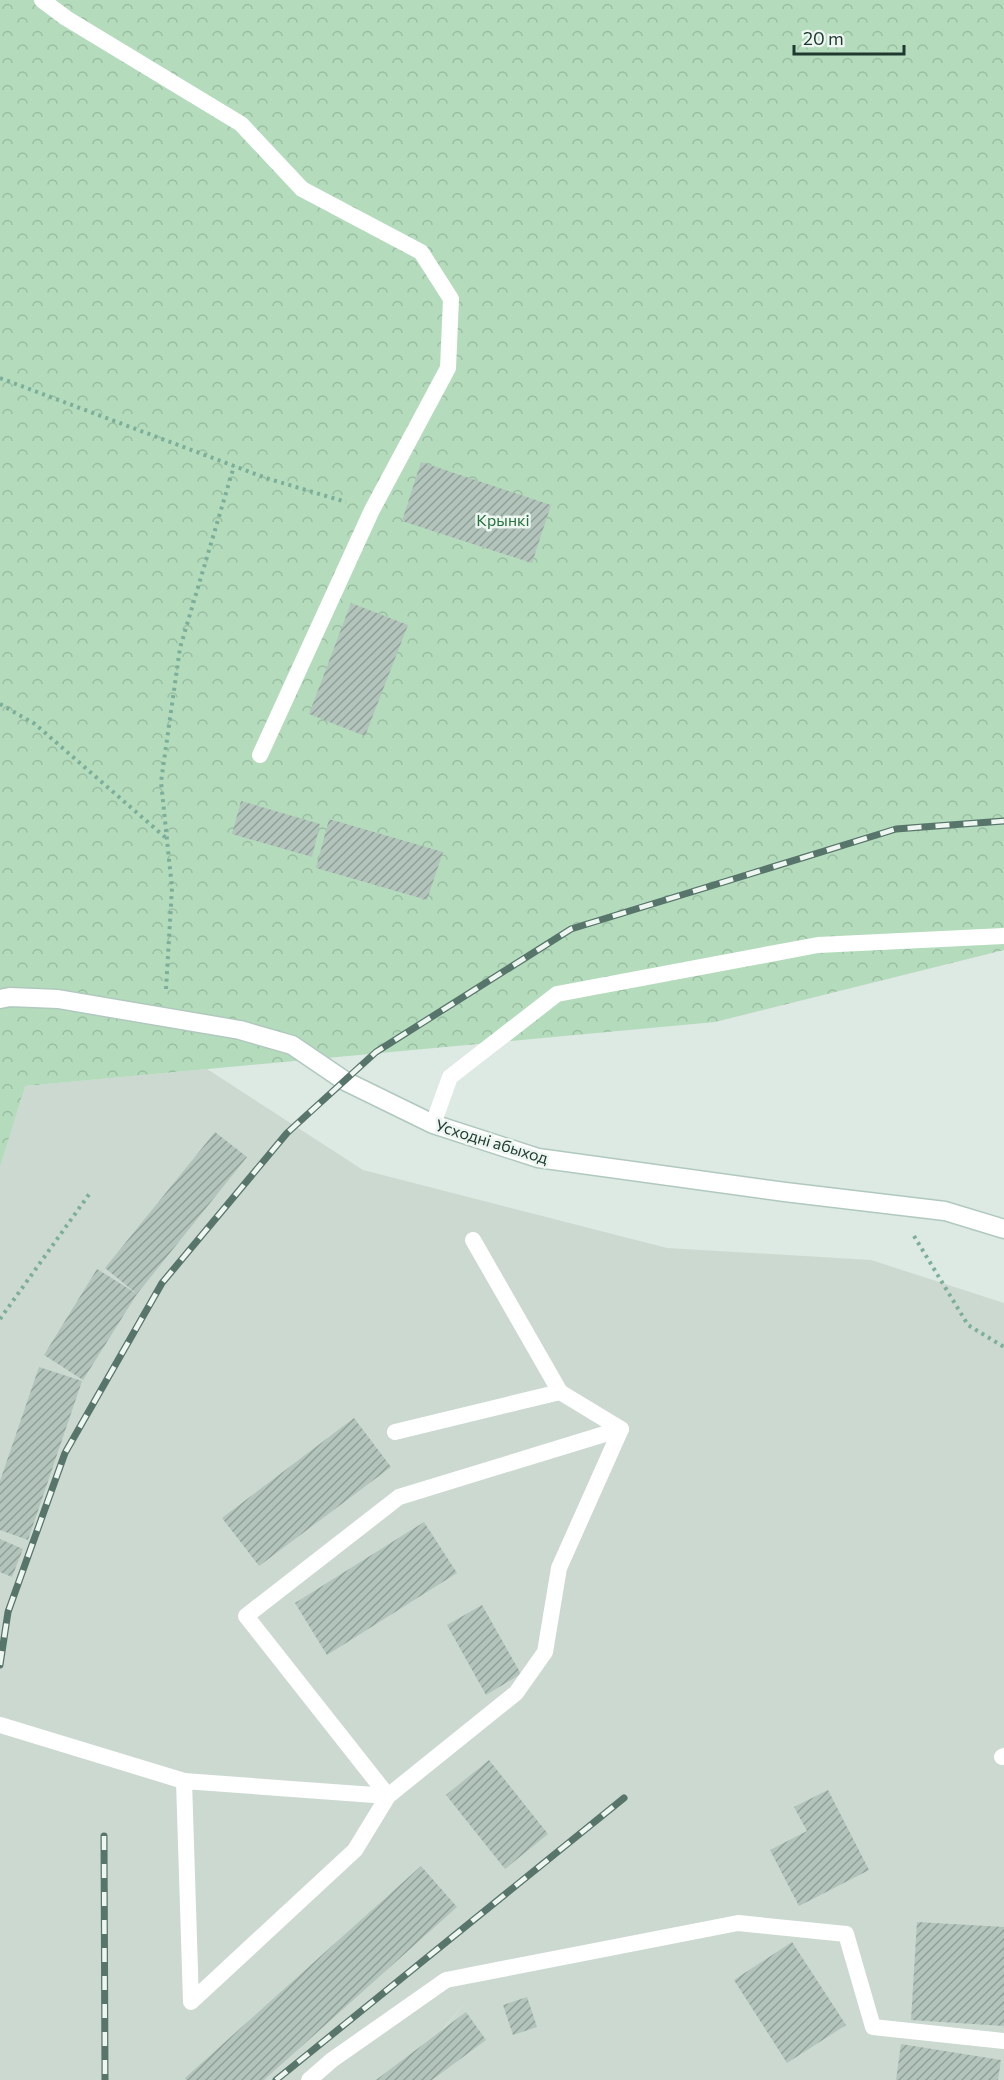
<svg xmlns="http://www.w3.org/2000/svg" width="1004" height="2080" viewBox="0 0 1004 2080" font-family="Commissioner,sans-serif">
  <style>
    .built { fill: #cbd9d1 }
    .forest { fill: url(#forest-crowns) }
    .building { fill: url(#building-hatch) }
    .lines { fill: none; stroke-linecap: round; stroke-linejoin: round }
    .secondary-casing { stroke: #b0c9be; stroke-width: 21 }
    .path { stroke: #7cae9a; stroke-width: 4; stroke-dasharray: 3 4.5; stroke-linecap: butt }
    .lane { stroke: #fff; stroke-width: 16 }
    .secondary { stroke: #fff; stroke-width: 18 }
    .rail-casing { stroke: #58756b; stroke-width: 7 }
    .rail { stroke: #edf6f1; stroke-width: 4.5; stroke-dasharray: 14; stroke-linecap: butt }
    .labels { text-anchor: middle; dominant-baseline: central; stroke-width: 5; stroke-linejoin: round; paint-order: stroke }
    .park-label { font-size: 16px; fill: #28703e; stroke: #edf6f1 }
    .street-label { font-size: 16px; fill: #1e392f; stroke: #edf6f1 }
  </style>
  <defs>
    <pattern id="forest-crowns" width="20" height="18" patternUnits="userSpaceOnUse" patternTransform="scale(1.5)"><rect width="20" height="18" fill="#b4dcbc"/><path d="M2 6a3 3 0 1 1 6 0M12 15a3 3 0 1 1 6 0" fill="none" stroke="#9abea2"/></pattern>
    <pattern id="building-hatch" width="6" height="6" patternUnits="userSpaceOnUse" patternTransform="scale(1.5)"><rect width="6" height="6" fill="#b2c4bb"/><path d="M-1 1l2-2M0 6l6-6M5 7l2-2" fill="none" stroke="#90a098"/></pattern>
  </defs>
  <rect width="100%" height="100%" fill="#dde9e3"/>
  <!-- built -->
  <polygon class="built" points="207,1069 363,1170 667,1248 871,1260 1004,1303 1004,2080 401,2080 471,1996 399,2080 0,2080 0,1167 24,1086"/>
  <!-- forest -->
  <polygon class="forest" points="0,0 1004,0 1004,950 715,1022 25,1086 0,1167"/>
  <!-- building -->
  <g class="building">
    <polygon points="421,462 551,505 532,563 402,521"/>
    <polygon points="351,603 408,625 365,736 309,714"/>
    <polygon points="241,801 320,824 312,857 232,834"/>
    <polygon points="329,819 443,852 427,900 316,868"/>
    <polygon points="215,1132 247,1157 137,1294 105,1268"/>
    <polygon points="97,1269 137,1294 83,1380 44,1355"/>
    <polygon points="39,1367 82,1381 28,1540 0,1530 0,1481"/>
    <polygon points="354,1418 391,1467 259,1566 222,1518"/>
    <polygon points="424,1522 457,1573 327,1655 295,1603"/>
    <polygon points="0,1539 23,1549 12,1577 0,1572"/>
    <polygon points="482,1605 521,1674 486,1695 447,1625"/>
    <polygon points="489,1760 548,1834 505,1869 446,1795"/>
    <polygon points="828,1790 869,1870 799,1906 770,1850 807,1831 794,1807"/>
    <polygon points="421,1866 457,1907 264,2080 186,2080 185,2078"/>
    <polygon points="917,1922 1004,1927 1004,2026 911,2020"/>
    <polygon points="792,1942 846,2025 787,2063 734,1980"/>
    <polygon points="527,1997 537,2027 513,2035 503,2005"/>
    <polygon points="466,2012 486,2040 432,2080 376,2080"/>
    <polygon points="901,2044 1001,2060 998,2080 896,2080"/>
  </g>
  <g class="lines">
    <!-- secondary casing -->
    <g class="secondary-casing">
      <polyline id="secondary" points="0,999 10,997 58,999 240,1030 292,1045 345,1081 433,1124 538,1158 785,1192 945,1211 1004,1229"/>
    </g>
    <!-- path -->
    <g class="path">
      <polyline points="0,378 266,478 346,502"/>
      <polyline points="0,704 35,724 166,838"/>
      <polyline points="166,989 172,888 161,782 180,648 234,466"/>
      <polyline points="914,1236 968,1325 1004,1347"/>
      <polyline points="0,1319 90,1193"/>
    </g>
    <!-- lane -->
    <g class="lane">
      <polyline points="42,0 66,18 241,124 302,189 421,252 451,299 448,368 372,510 260,755"/>
      <polyline points="433,1124 450,1077 557,994 818,945 1004,936"/>
      <polyline points="395,1432 560,1392"/>
      <polyline points="0,1725 184,1781"/>
      <polyline points="1002,1757 1004,1756"/>
      <polyline points="388,1796 184,1781 191,2002 355,1850 388,1796 516,1693 545,1652 559,1568 621,1429"/>
      <polyline points="388,1796 246,1616 399,1497 621,1429 560,1392 473,1240"/>
      <polyline points="309,2080 332,2060 446,1980 738,1923 846,1934 873,2027 1004,2041"/>
    </g>
    <!-- secondary -->
    <use href="#secondary" class="secondary"/>
    <!-- rail casing -->
    <g class="rail-casing">
      <g id="rail">
        <polyline points="0,1665 8,1612 65,1453 162,1283 287,1133 376,1052 571,929 896,829 1004,821"/>
        <polyline points="104,1836 105,2080"/>
        <polyline points="276,2080 624,1798"/>
      </g>
    </g>
    <!-- rail -->
    <use href="#rail" class="rail"/>
  </g>
  <g class="labels">
    <!-- park labels -->
    <g class="park-label">
      <text x="503" y="519">Крынкі</text>
    </g>
    <!-- street labels -->
    <g class="street-label">
      <text transform="translate(492 1141) rotate(17)">Усходні абыход</text>
    </g>
  </g>
  <!-- scale -->
  <path d="M794 45v9h110v-9" fill="none" stroke="#1e392f" stroke-width="3"/>
  <text x="803" y="45" font-size="18" fill="#1e392f" stroke="#edf6f1" stroke-width="4.5" paint-order="stroke">20 m</text>
</svg>
